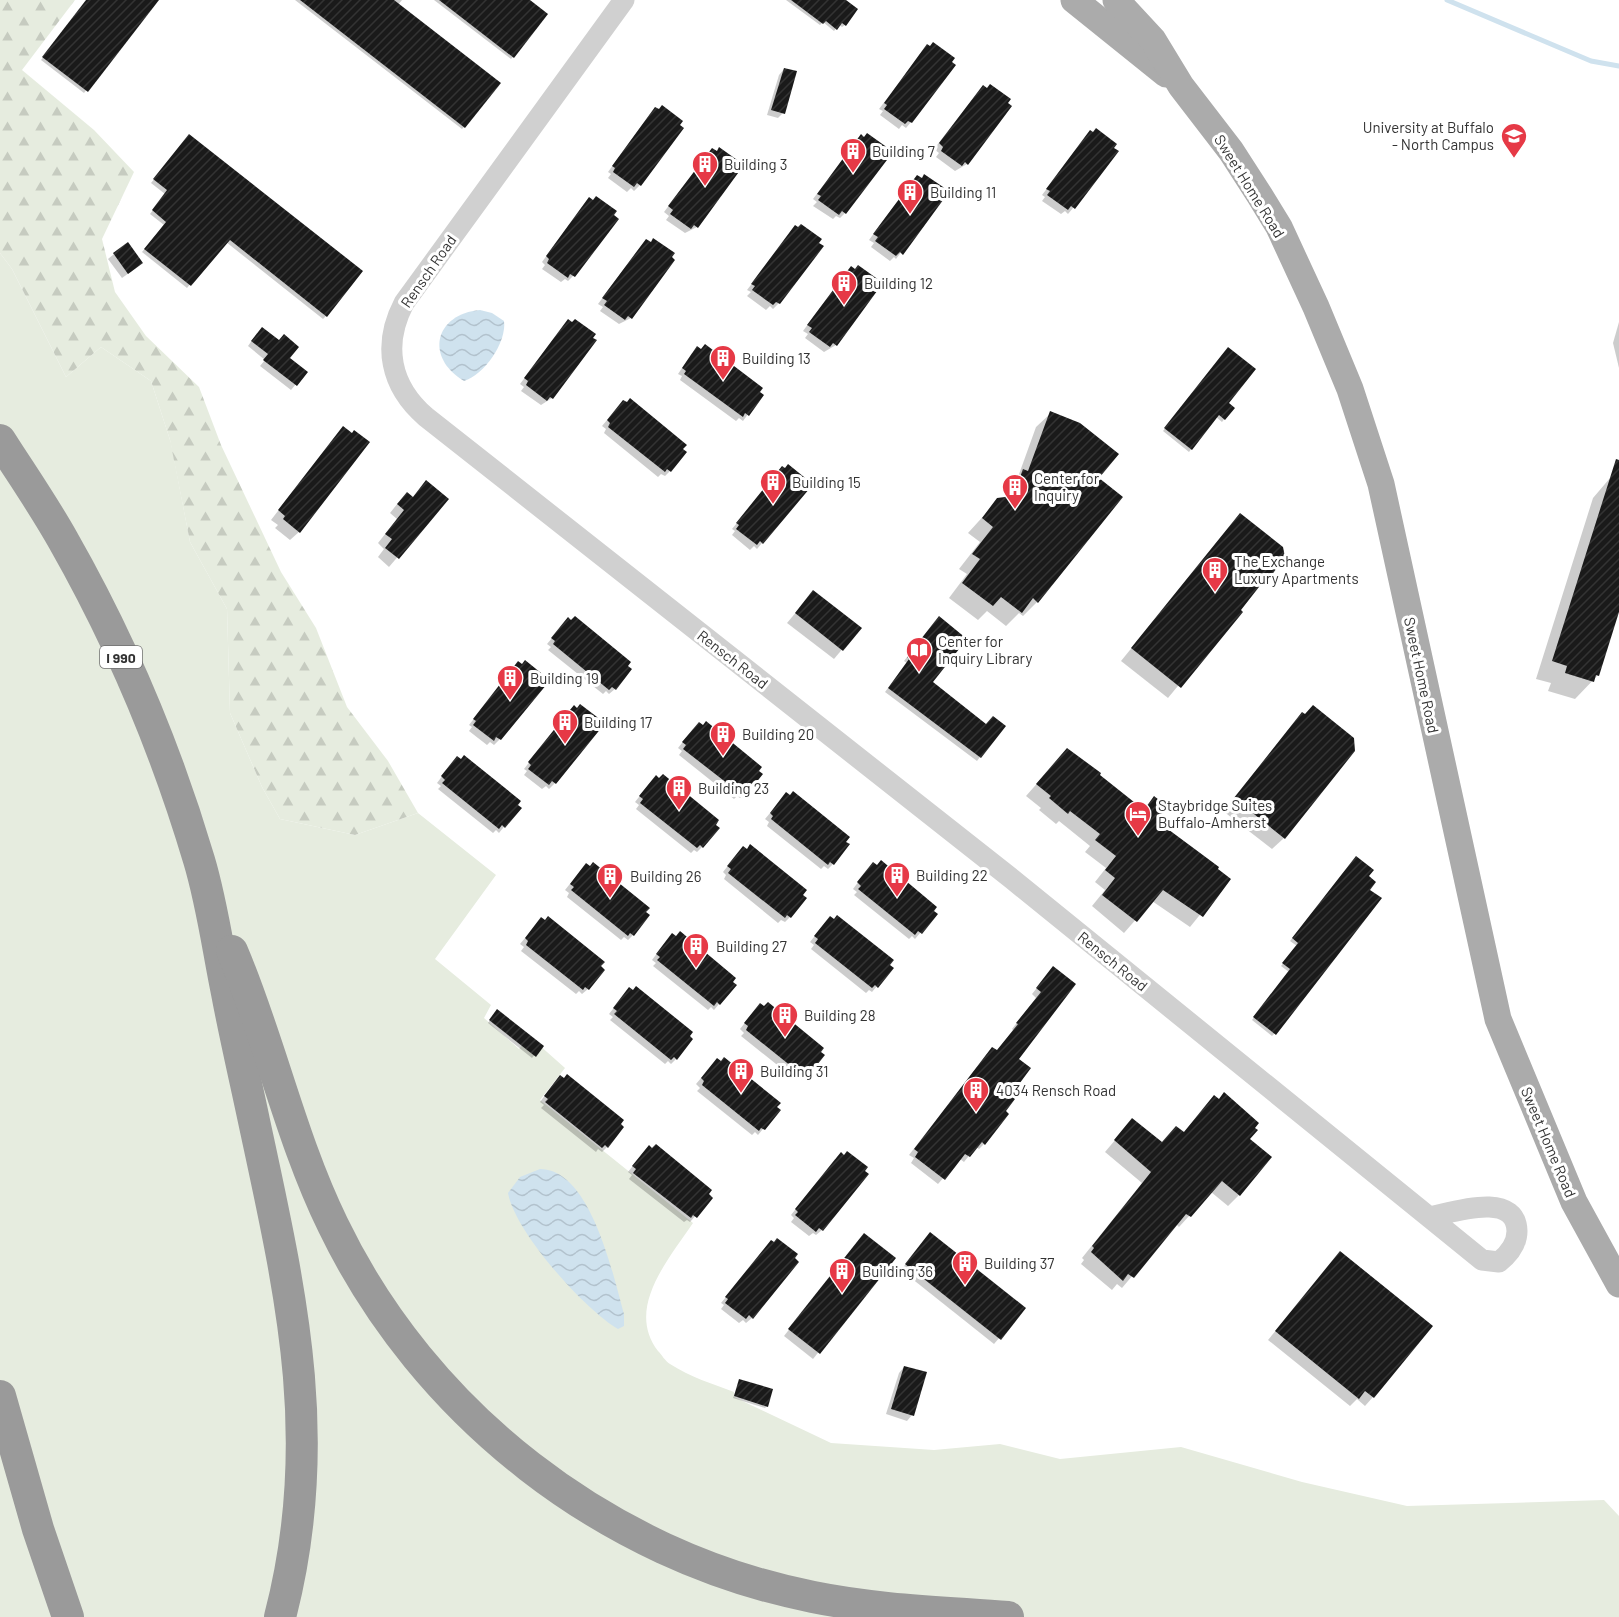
<svg xmlns="http://www.w3.org/2000/svg" width="1619" height="1617" viewBox="0 0 1619 1617" font-family="Barlow,sans-serif">
  <style>
    .grass { fill: #e6ecdf }
    .forest { fill: url(#forest-firs) }
    .water { fill: url(#water-waves) }
    .shadow { fill: #0003 }
    .lines { fill: none; stroke-linecap: round; stroke-linejoin: round }
    .stream { stroke: #cfe2ee; stroke-width: 5 }
    .building { fill: url(#building-hatch) }
    .minor { stroke: #d0d0d0; stroke-width: 21 }
    .major { stroke: #ababab; stroke-width: 27 }
    .highway { stroke: #9a9a9a; stroke-width: 32 }
    .labels { text-anchor: middle; dominant-baseline: central; stroke-width: 6; stroke-linejoin: round; paint-order: stroke }
    .shield { fill: #fff; stroke: #707070; stroke-width: 1.5 }
    .shield-label { font-size: 14px; font-weight: bold; fill: #333 }
    .poi-label { font-size: 15px; fill: #333; stroke: #fff; text-anchor: start }
    .street-label { font-size: 15px; fill: #333; stroke: #fff }
  </style>
  <defs>
    <pattern id="forest-firs" width="22" height="20" patternUnits="userSpaceOnUse" patternTransform="scale(1.5)"><rect width="22" height="20" fill="#e6ecdf"/><path d="M5 1l3.5 6h-7zM16 11l3.5 6h-7z" fill="#c6cbc0"/></pattern>
    <pattern id="water-waves" width="16" height="10" patternUnits="userSpaceOnUse" patternTransform="scale(1.5)"><rect width="16" height="10" fill="#cfe2ee"/><path d="M0 5q4-4 8 0t8 0" fill="none" stroke="#b2c2cd"/></pattern>
    <pattern id="building-hatch" width="6" height="6" patternUnits="userSpaceOnUse" patternTransform="scale(1.5)"><rect width="6" height="6" fill="#1a1a1a"/><path d="M-1 1l2-2M0 6l6-6M5 7l2-2" fill="none" stroke="#333"/></pattern>
  </defs>
  <rect width="100%" height="100%" fill="#fff"/>
  <!-- grass -->
  <path class="grass" d="M0,253L12,269L66,377L101,347L151,381L171,443L190,542L227,609L230,713L262,787L280,819L355,835L418,813L496,875L435,959L491,1005L484,1018L519,1049L529,1036L565,1068L540,1100L693,1223C669,1259 625,1308 658,1351C662,1355 665,1361 670,1364C690,1377 713,1384 734,1392V1397L831,1443L934,1450L1000,1444L1060,1459L1181,1447L1302,1482L1407,1506L1604,1500L1619,1516V1617H0Z"/>
  <!-- forest -->
  <polygon class="forest" points="0,0 75,0 22,70 94,130 134,172 102,239 115,292 146,336 199,387 221,445 281,572 316,628 347,707 388,761 418,813 355,835 280,819 262,787 230,713 227,609 190,542 170,440 151,381 101,347 66,377 12,269 0,253"/>
  <!-- water -->
  <g class="water">
    <path d="M480,310L492,313L504,321C507,342 484,375 464,381C424,357 435,314 480,310Z"/>
    <path d="M540,1169C591,1169 613,1275 624,1314V1326L618,1329C584,1309 515,1232 508,1193L520,1177Z"/>
  </g>
  <!-- shadow -->
  <g class="shadow">
    <polygon points="87,0 157,0 84,93 41,60"/>
    <polygon points="295,0 402,0 398,5 464,127 462,129"/>
    <polygon points="434,0 528,0 513,57 511,59"/>
    <polygon points="786,0 844,0 845,25 842,27 839,25 834,31 823,22 820,25"/>
    <polygon points="927,46 911,122 906,128 902,125 899,129 880,115 883,111 879,109"/>
    <polygon points="784,69 783,113 778,118 767,115 779,75"/>
    <polygon points="978,92 1006,103 967,164 955,171 936,157 939,153 934,149"/>
    <polygon points="650,114 682,128 640,185 634,191 631,188 627,192 608,178 611,174 608,172"/>
    <polygon points="1090,132 1116,151 1073,208 1068,214 1065,211 1061,214 1042,201 1045,197 1042,195"/>
    <polygon points="861,136 845,213 840,218 836,216 833,219 813,206 817,202 813,199"/>
    <polygon points="187,139 326,316 323,319 226,242 187,288 142,252 164,225 150,214 165,194 151,183"/>
    <polygon points="707,155 697,227 685,233 666,220 669,216 664,212"/>
    <polygon points="941,194 944,196 896,259 894,257 890,261 871,247 874,243 869,240 900,198"/>
    <polygon points="584,205 573,276 568,281 565,279 561,282 542,269 545,265 542,262"/>
    <polygon points="795,227 822,246 779,303 773,309 770,306 766,310 747,296 751,292 747,290"/>
    <polygon points="641,246 631,318 619,324 600,311 603,307 598,304"/>
    <polygon points="114,254 136,268 122,278 108,259"/>
    <polygon points="846,273 836,345 824,352 805,338 808,334 803,331"/>
    <polygon points="1619,322 1619,368 1613,343"/>
    <polygon points="563,327 552,398 541,405 521,391 524,387 520,384"/>
    <polygon points="257,333 306,372 291,390 260,366 265,360 248,346"/>
    <polygon points="1226,351 1227,404 1233,408 1222,422 1216,417 1189,452 1163,431"/>
    <polygon points="692,353 762,395 743,421 739,418 736,421 680,380 682,376 678,374"/>
    <polygon points="618,407 670,471 665,476 661,474 658,477 604,433 606,429 602,426"/>
    <polygon points="1051,413 1097,478 1037,602 1023,616 1019,613 1006,626 987,611 978,620 949,598 967,574 959,569 980,542 968,533 998,500 1004,499 1009,485 1018,477 1036,427"/>
    <polygon points="335,437 299,532 290,540 275,528 278,525 271,520"/>
    <polygon points="782,468 808,488 762,543 757,549 754,546 750,550 732,535 735,531 732,529"/>
    <polygon points="1616,471 1619,472 1619,607 1598,675 1575,699 1548,691 1551,683 1536,679 1593,498"/>
    <polygon points="426,482 447,499 389,567 378,557 384,549 378,543 397,519 390,513 398,503 412,498"/>
    <polygon points="1240,515 1284,551 1284,557 1168,698 1121,661"/>
    <polygon points="813,592 860,628 834,659 787,623"/>
    <polygon points="935,621 931,682 980,757 977,761 885,692 907,663 904,661"/>
    <polygon points="563,625 615,689 609,694 606,691 603,694 548,650 551,647 547,644"/>
    <polygon points="513,669 545,684 500,739 494,745 490,742 487,745 469,731 472,727 469,725"/>
    <polygon points="568,712 600,728 555,783 549,789 546,786 542,789 524,775 527,771 524,769"/>
    <polygon points="1302,714 1284,838 1272,849 1223,811"/>
    <polygon points="693,729 761,774 740,798 737,796 734,799 679,755 682,751 678,748"/>
    <polygon points="1056,762 1098,775 1142,810 1154,798 1155,821 1229,879 1190,927 1152,901 1124,933 1092,906 1105,890 1095,882 1106,868 1085,852 1090,846 1059,821 1056,824 1039,810 1041,808 1026,796"/>
    <polygon points="452,763 519,808 499,833 496,830 493,833 438,789 441,786 437,783"/>
    <polygon points="650,783 702,847 697,852 694,850 691,853 636,809 639,805 635,802"/>
    <polygon points="781,800 833,864 828,869 824,866 821,869 767,826 769,822 765,819"/>
    <polygon points="738,853 790,917 785,922 781,920 778,923 724,879 726,875 723,872"/>
    <polygon points="1354,860 1274,1034 1272,1036 1252,1020 1289,972 1281,966 1297,946 1290,941"/>
    <polygon points="868,869 936,914 915,939 912,936 909,939 854,895 857,892 853,889"/>
    <polygon points="581,870 633,935 628,940 624,937 621,940 567,897 569,893 565,890"/>
    <polygon points="825,923 892,968 872,992 869,990 866,993 811,949 814,945 810,942"/>
    <polygon points="536,925 588,989 582,994 579,991 576,994 521,951 524,947 520,944"/>
    <polygon points="667,940 735,985 714,1010 711,1007 708,1010 653,966 656,963 652,960"/>
    <polygon points="1048,974 1017,1060 1008,1096 984,1144 979,1149 976,1147 964,1162 960,1159 938,1184 911,1163 914,1158 909,1155 987,1054 997,1052 1013,1030 1012,1029 1036,998 1032,994"/>
    <polygon points="624,995 676,1059 671,1064 668,1061 665,1064 610,1020 613,1017 609,1014"/>
    <polygon points="755,1010 823,1055 802,1080 799,1077 796,1080 741,1036 744,1033 740,1029"/>
    <polygon points="495,1013 542,1046 532,1058 488,1023"/>
    <polygon points="712,1065 779,1110 758,1135 755,1132 752,1135 697,1091 700,1088 696,1084"/>
    <polygon points="555,1082 607,1147 602,1152 598,1149 596,1152 541,1108 544,1105 540,1102"/>
    <polygon points="1224,1094 1248,1139 1239,1195 1228,1206 1211,1192 1179,1227 1176,1224 1122,1288 1117,1284 1112,1290 1081,1264 1084,1260 1082,1258 1142,1183 1105,1152 1132,1120 1161,1143 1183,1133 1214,1097 1218,1100"/>
    <polygon points="643,1153 711,1198 690,1222 687,1220 684,1222 629,1179 632,1175 628,1172"/>
    <polygon points="835,1159 867,1174 822,1230 816,1235 813,1233 809,1236 791,1222 794,1218 791,1215"/>
    <polygon points="925,1239 1024,1309 994,1344 901,1270"/>
    <polygon points="859,1240 894,1258 813,1359 784,1336"/>
    <polygon points="771,1242 752,1318 746,1323 743,1320 739,1323 721,1309 724,1305 721,1303"/>
    <polygon points="1340,1253 1373,1397 1365,1406 1357,1399 1350,1406 1268,1340"/>
    <polygon points="904,1367 912,1415 907,1421 886,1414 899,1373"/>
    <polygon points="740,1380 767,1406 765,1408 733,1398"/>
  </g>
  <g class="lines">
    <!-- stream -->
    <polyline class="stream" points="1447,0 1591,61 1619,66"/>
  </g>
  <!-- building -->
  <g class="building">
    <polygon points="86,0 159,0 88,92 42,57"/>
    <polygon points="300,0 394,0 501,83 465,128"/>
    <polygon points="439,0 530,0 548,14 514,58"/>
    <polygon points="791,0 846,0 858,9 846,26 842,23 837,30 826,21 823,24"/>
    <polygon points="933,42 955,58 952,62 956,65 912,123 908,121 905,124 884,109 887,105 884,103 927,44 930,46"/>
    <polygon points="784,68 797,71 785,114 771,110"/>
    <polygon points="990,84 1011,99 1008,103 1012,106 968,165 965,162 962,166 941,151 943,147 939,143 983,85 987,88"/>
    <polygon points="662,105 683,121 680,125 684,128 641,186 637,183 634,187 613,172 615,168 612,166 655,107 659,109"/>
    <polygon points="1096,128 1117,144 1114,148 1119,151 1075,209 1071,206 1068,210 1047,195 1050,191 1046,189 1090,130 1093,132"/>
    <polygon points="867,133 888,148 885,152 890,156 846,214 842,211 839,215 818,200 821,196 817,194 861,134 864,137"/>
    <polygon points="189,134 363,271 327,317 230,240 191,286 144,249 166,222 152,210 167,190 153,179"/>
    <polygon points="719,147 740,162 738,166 741,169 698,228 694,225 691,229 670,214 673,210 668,206 712,148 717,151"/>
    <polygon points="924,174 946,189 943,194 946,196 903,255 900,252 896,256 875,241 878,237 873,234 917,175 922,178"/>
    <polygon points="596,196 617,211 614,215 619,219 575,277 570,274 568,278 547,263 549,259 546,256 589,197 593,200"/>
    <polygon points="801,224 822,239 819,243 824,246 780,304 776,302 773,305 752,290 755,286 751,284 795,225 798,227"/>
    <polygon points="653,238 675,253 672,257 675,260 632,319 628,316 625,320 604,305 607,301 602,298 646,239 651,242"/>
    <polygon points="128,242 143,263 128,274 113,253"/>
    <polygon points="858,265 879,280 877,284 880,287 837,346 833,343 830,347 809,332 812,328 807,325 851,266 855,269"/>
    <polygon points="568,319 572,322 575,319 596,334 593,338 597,340 553,399 550,397 547,401 526,385 528,381 524,378"/>
    <polygon points="262,327 279,340 284,334 299,347 290,358 308,372 297,386 263,360 268,354 251,341"/>
    <polygon points="705,344 763,388 760,392 764,395 749,416 745,413 743,417 684,374 686,371 682,368 697,346 701,349"/>
    <polygon points="1228,347 1256,369 1229,403 1235,408 1225,420 1219,415 1192,450 1164,428"/>
    <polygon points="630,398 687,445 683,449 687,452 671,472 667,469 665,472 608,427 610,423 607,420 623,400 627,402"/>
    <polygon points="1050,411 1080,423 1119,454 1099,478 1123,497 1038,603 1033,598 1022,613 1001,597 993,606 962,583 980,559 972,554 993,527 982,518 997,498 1013,496 1023,469 1028,471"/>
    <polygon points="343,426 352,433 354,430 370,442 300,533 283,519 285,516 278,510"/>
    <polygon points="1616,459 1619,460 1619,612 1599,676 1596,675 1594,682 1565,673 1567,666 1552,661"/>
    <polygon points="788,464 809,481 806,484 810,488 763,544 760,541 757,545 736,529 739,525 736,523 782,466 785,468"/>
    <polygon points="426,480 449,499 399,559 385,548 392,539 385,534 404,510 397,504 407,492 413,497"/>
    <polygon points="1240,513 1283,547 1285,557 1271,576 1269,574 1241,610 1243,612 1181,688 1131,648"/>
    <polygon points="813,590 862,628 843,651 795,613"/>
    <polygon points="575,616 631,662 628,666 632,669 616,690 612,687 609,690 553,644 555,641 551,638 568,617 571,620"/>
    <polygon points="939,616 967,639 933,682 986,724 993,716 1006,726 981,758 888,688 909,659 907,657"/>
    <polygon points="525,660 546,677 543,680 547,684 501,740 496,737 494,741 473,725 476,721 473,719 518,661 522,664"/>
    <polygon points="580,704 601,720 598,724 602,727 556,784 552,781 549,785 528,769 531,765 528,762 574,705 577,708"/>
    <polygon points="1313,705 1354,738 1355,751 1285,839 1234,798 1302,712 1305,714"/>
    <polygon points="706,721 762,767 759,771 763,774 747,794 743,791 741,794 683,749 686,745 682,742 699,722 703,725"/>
    <polygon points="1067,748 1101,773 1100,775 1144,810 1154,796 1168,807 1157,821 1219,867 1218,869 1231,879 1203,917 1163,890 1137,922 1102,895 1115,878 1105,870 1116,856 1095,840 1100,834 1070,811 1068,814 1049,798 1051,796 1036,784"/>
    <polygon points="464,755 521,801 518,805 522,808 505,828 502,825 499,829 442,783 445,780 441,776 457,756 461,759"/>
    <polygon points="663,774 719,820 716,825 720,828 703,848 700,845 697,848 640,803 643,799 639,796 656,775 659,778"/>
    <polygon points="793,791 850,837 846,842 850,844 834,865 830,862 828,865 771,819 773,816 770,813 786,792 790,795"/>
    <polygon points="750,844 807,890 803,895 807,898 791,918 787,915 785,918 728,873 731,869 727,866 743,846 747,849"/>
    <polygon points="1356,856 1374,870 1369,876 1376,882 1370,890 1382,898 1276,1035 1253,1017 1290,969 1282,963 1298,943 1292,938"/>
    <polygon points="881,860 937,907 934,911 938,914 922,934 918,931 915,935 858,889 861,886 857,882 873,862 877,865"/>
    <polygon points="593,862 650,908 646,912 650,915 634,936 630,933 628,936 571,890 574,887 570,884 586,863 590,866"/>
    <polygon points="837,915 894,960 890,965 894,968 878,988 875,985 872,988 815,943 818,939 814,936 830,916 834,919"/>
    <polygon points="548,916 605,962 601,966 605,970 589,990 585,987 583,990 526,945 528,941 525,938 541,917 545,920"/>
    <polygon points="680,931 736,978 733,982 737,985 720,1005 717,1002 714,1006 657,960 660,957 656,954 672,933 676,936"/>
    <polygon points="1053,966 1076,984 1019,1059 1031,1068 1011,1095 1015,1099 1006,1111 1009,1114 985,1145 982,1142 970,1157 965,1154 945,1180 915,1157 918,1152 914,1149 992,1047 997,1050 1018,1024 1016,1023 1041,992 1036,988"/>
    <polygon points="636,986 693,1032 690,1036 693,1039 677,1060 674,1057 671,1060 614,1014 617,1011 613,1008 629,987 633,990"/>
    <polygon points="768,1002 824,1048 821,1052 825,1055 809,1075 805,1072 802,1075 746,1030 748,1026 744,1023 760,1003 764,1006"/>
    <polygon points="497,1009 544,1046 536,1057 489,1020"/>
    <polygon points="724,1057 781,1103 777,1107 781,1110 765,1130 761,1128 759,1131 702,1085 704,1081 701,1078 717,1058 721,1061"/>
    <polygon points="567,1074 624,1120 621,1124 624,1127 608,1148 605,1145 602,1148 545,1102 548,1099 544,1096 560,1075 564,1078"/>
    <polygon points="1224,1092 1259,1123 1255,1128 1258,1130 1250,1139 1272,1157 1240,1196 1222,1181 1191,1217 1186,1214 1134,1278 1128,1274 1123,1281 1091,1252 1094,1248 1092,1246 1151,1172 1114,1140 1132,1118 1162,1142 1176,1126 1184,1132 1214,1095 1219,1099"/>
    <polygon points="656,1144 712,1190 709,1194 713,1198 697,1218 693,1215 691,1218 633,1173 636,1169 632,1166 649,1145 652,1148"/>
    <polygon points="847,1151 868,1167 865,1171 869,1174 823,1231 819,1228 816,1232 795,1215 798,1212 795,1209 841,1152 844,1155"/>
    <polygon points="930,1232 1026,1308 1001,1340 905,1264"/>
    <polygon points="864,1233 896,1258 820,1354 788,1329"/>
    <polygon points="777,1238 798,1254 795,1258 799,1262 753,1319 749,1315 746,1319 725,1303 728,1299 725,1297 771,1240 774,1242"/>
    <polygon points="1340,1251 1433,1326 1374,1398 1365,1391 1359,1399 1275,1331"/>
    <polygon points="904,1366 927,1372 914,1416 891,1409"/>
    <polygon points="739,1379 773,1389 768,1407 734,1396"/>
  </g>
  <g class="lines">
    <!-- minor -->
    <path class="minor" d="M624,0L404,303C382,345 390,386 426,417L1012,879L1429,1217L1482,1260L1499,1262C1509,1254 1517,1244 1517,1231C1516,1190 1451,1213 1429,1217"/>
    <!-- major -->
    <g class="major">
      <polyline points="1074,0 1166,74"/>
      <polyline points="1116,0 1153,40 1181,86 1231,151 1260,196 1279,227 1316,307 1350,389 1381,484 1498,1019 1574,1202 1619,1284"/>
    </g>
    <!-- highway -->
    <g class="highway">
      <path d="M0,440C21,473 44,506 63,540C120,640 166,749 199,860C212,903 218,949 227,993C235,1036 245,1078 254,1121C291,1293 326,1441 280,1617"/>
      <path d="M232,951C270,1040 290,1137 333,1225C424,1414 606,1556 813,1597C877,1610 943,1612 1008,1617"/>
      <polyline points="0,1396 38,1529 68,1617"/>
    </g>
  </g>
  <!-- icons -->
  <defs>
    <g id="university-pin" transform="scale(1.35)"><path d="M0 17L-7.5 6A9.5 9.5 0 1 1 7.5 6Z" fill="#e63946" stroke="#fff"/><path d="M0-5L7-2L0 1L-7-2ZM-4 1L0 2.5L4 1V4Q0 6-4 4Z" fill="#fff"/></g>
    <g id="building-pin" transform="scale(1.35)"><path d="M0 17L-7.5 6A9.5 9.5 0 1 1 7.5 6Z" fill="#e63946" stroke="#fff"/><path d="M-4-6H4V6H1V3H-1V6H-4ZM-2.5-4.3h1.7v1.8h-1.7ZM.8-4.3h1.7v1.8H.8ZM-2.5-1h1.7V.8h-1.7ZM.8-1h1.7V.8H.8Z" fill="#fff"/></g>
    <g id="library-pin" transform="scale(1.35)"><path d="M0 17L-7.5 6A9.5 9.5 0 1 1 7.5 6Z" fill="#e63946" stroke="#fff"/><path d="M-6-4Q-3-5.5-.7-3.5V5Q-3 3-6 4ZM6-4Q3-5.5 .7-3.5V5Q3 3 6 4Z" fill="#fff"/></g>
    <g id="hotel-pin" transform="scale(1.35)"><path d="M0 17L-7.5 6A9.5 9.5 0 1 1 7.5 6Z" fill="#e63946" stroke="#fff"/><path d="M-6-4.5h1.5V1H6V5H4.5V3h-9V5H-6ZM-4 0a1.8 1.8 0 1 1 3.6 0ZM.5 0V-2.5h3Q6-2.5 6 0Z" fill="#fff"/></g>
  </defs>
  <g fill-rule="evenodd">
    <use href="#university-pin" x="1514" y="136"/>
    <use href="#building-pin" x="853" y="151"/>
    <use href="#building-pin" x="705" y="164"/>
    <use href="#building-pin" x="910" y="192"/>
    <use href="#building-pin" x="844" y="283"/>
    <use href="#building-pin" x="723" y="358"/>
    <use href="#building-pin" x="773" y="482"/>
    <use href="#building-pin" x="1015" y="487"/>
    <use href="#building-pin" x="1215" y="570"/>
    <use href="#library-pin" x="919" y="650"/>
    <use href="#building-pin" x="510" y="678"/>
    <use href="#building-pin" x="565" y="722"/>
    <use href="#building-pin" x="723" y="734"/>
    <use href="#building-pin" x="679" y="788"/>
    <use href="#hotel-pin" x="1138" y="814"/>
    <use href="#building-pin" x="897" y="875"/>
    <use href="#building-pin" x="610" y="876"/>
    <use href="#building-pin" x="696" y="946"/>
    <use href="#building-pin" x="785" y="1015"/>
    <use href="#building-pin" x="741" y="1071"/>
    <use href="#building-pin" x="976" y="1090"/>
    <use href="#building-pin" x="965" y="1263"/>
    <use href="#building-pin" x="842" y="1271"/>
  </g>
  <g class="labels">
    <!-- shield labels -->
    <rect class="shield" x="100" y="646" width="42" height="22" rx="4.5"/>
    <g class="shield-label">
      <text x="121" y="657">I 990</text>
    </g>
    <!-- poi labels -->
    <g class="poi-label">
      <text x="1494" y="127" text-anchor="end">University at Buffalo<tspan x="1494" dy="17">- North Campus</tspan></text>
      <text x="872" y="151">Building 7</text>
      <text x="724" y="164">Building 3</text>
      <text x="930" y="192">Building 11</text>
      <text x="864" y="283">Building 12</text>
      <text x="742" y="358">Building 13</text>
      <text x="1034" y="478">Center for<tspan x="1034" dy="17">Inquiry</tspan></text>
      <text x="792" y="482">Building 15</text>
      <text x="1234" y="561">The Exchange<tspan x="1234" dy="17">Luxury Apartments</tspan></text>
      <text x="938" y="641">Center for<tspan x="938" dy="17">Inquiry Library</tspan></text>
      <text x="530" y="678">Building 19</text>
      <text x="584" y="722">Building 17</text>
      <text x="742" y="734">Building 20</text>
      <text x="698" y="788">Building 23</text>
      <text x="1158" y="805">Staybridge Suites<tspan x="1158" dy="17">Buffalo-Amherst</tspan></text>
      <text x="916" y="875">Building 22</text>
      <text x="630" y="876">Building 26</text>
      <text x="716" y="946">Building 27</text>
      <text x="804" y="1015">Building 28</text>
      <text x="760" y="1071">Building 31</text>
      <text x="996" y="1090">4034 Rensch Road</text>
      <text x="984" y="1263">Building 37</text>
      <text x="862" y="1271">Building 36</text>
    </g>
    <!-- street labels -->
    <g class="street-label">
      <text transform="translate(1250 186) rotate(58)">Sweet Home Road</text>
      <text transform="translate(428 271) rotate(-55)">Rensch Road</text>
      <text transform="translate(733 659) rotate(38)">Rensch Road</text>
      <text transform="translate(1422 675) rotate(78)">Sweet Home Road</text>
      <text transform="translate(1113 961) rotate(39)">Rensch Road</text>
      <text transform="translate(1549 1142) rotate(67)">Sweet Home Road</text>
    </g>
  </g>
</svg>
